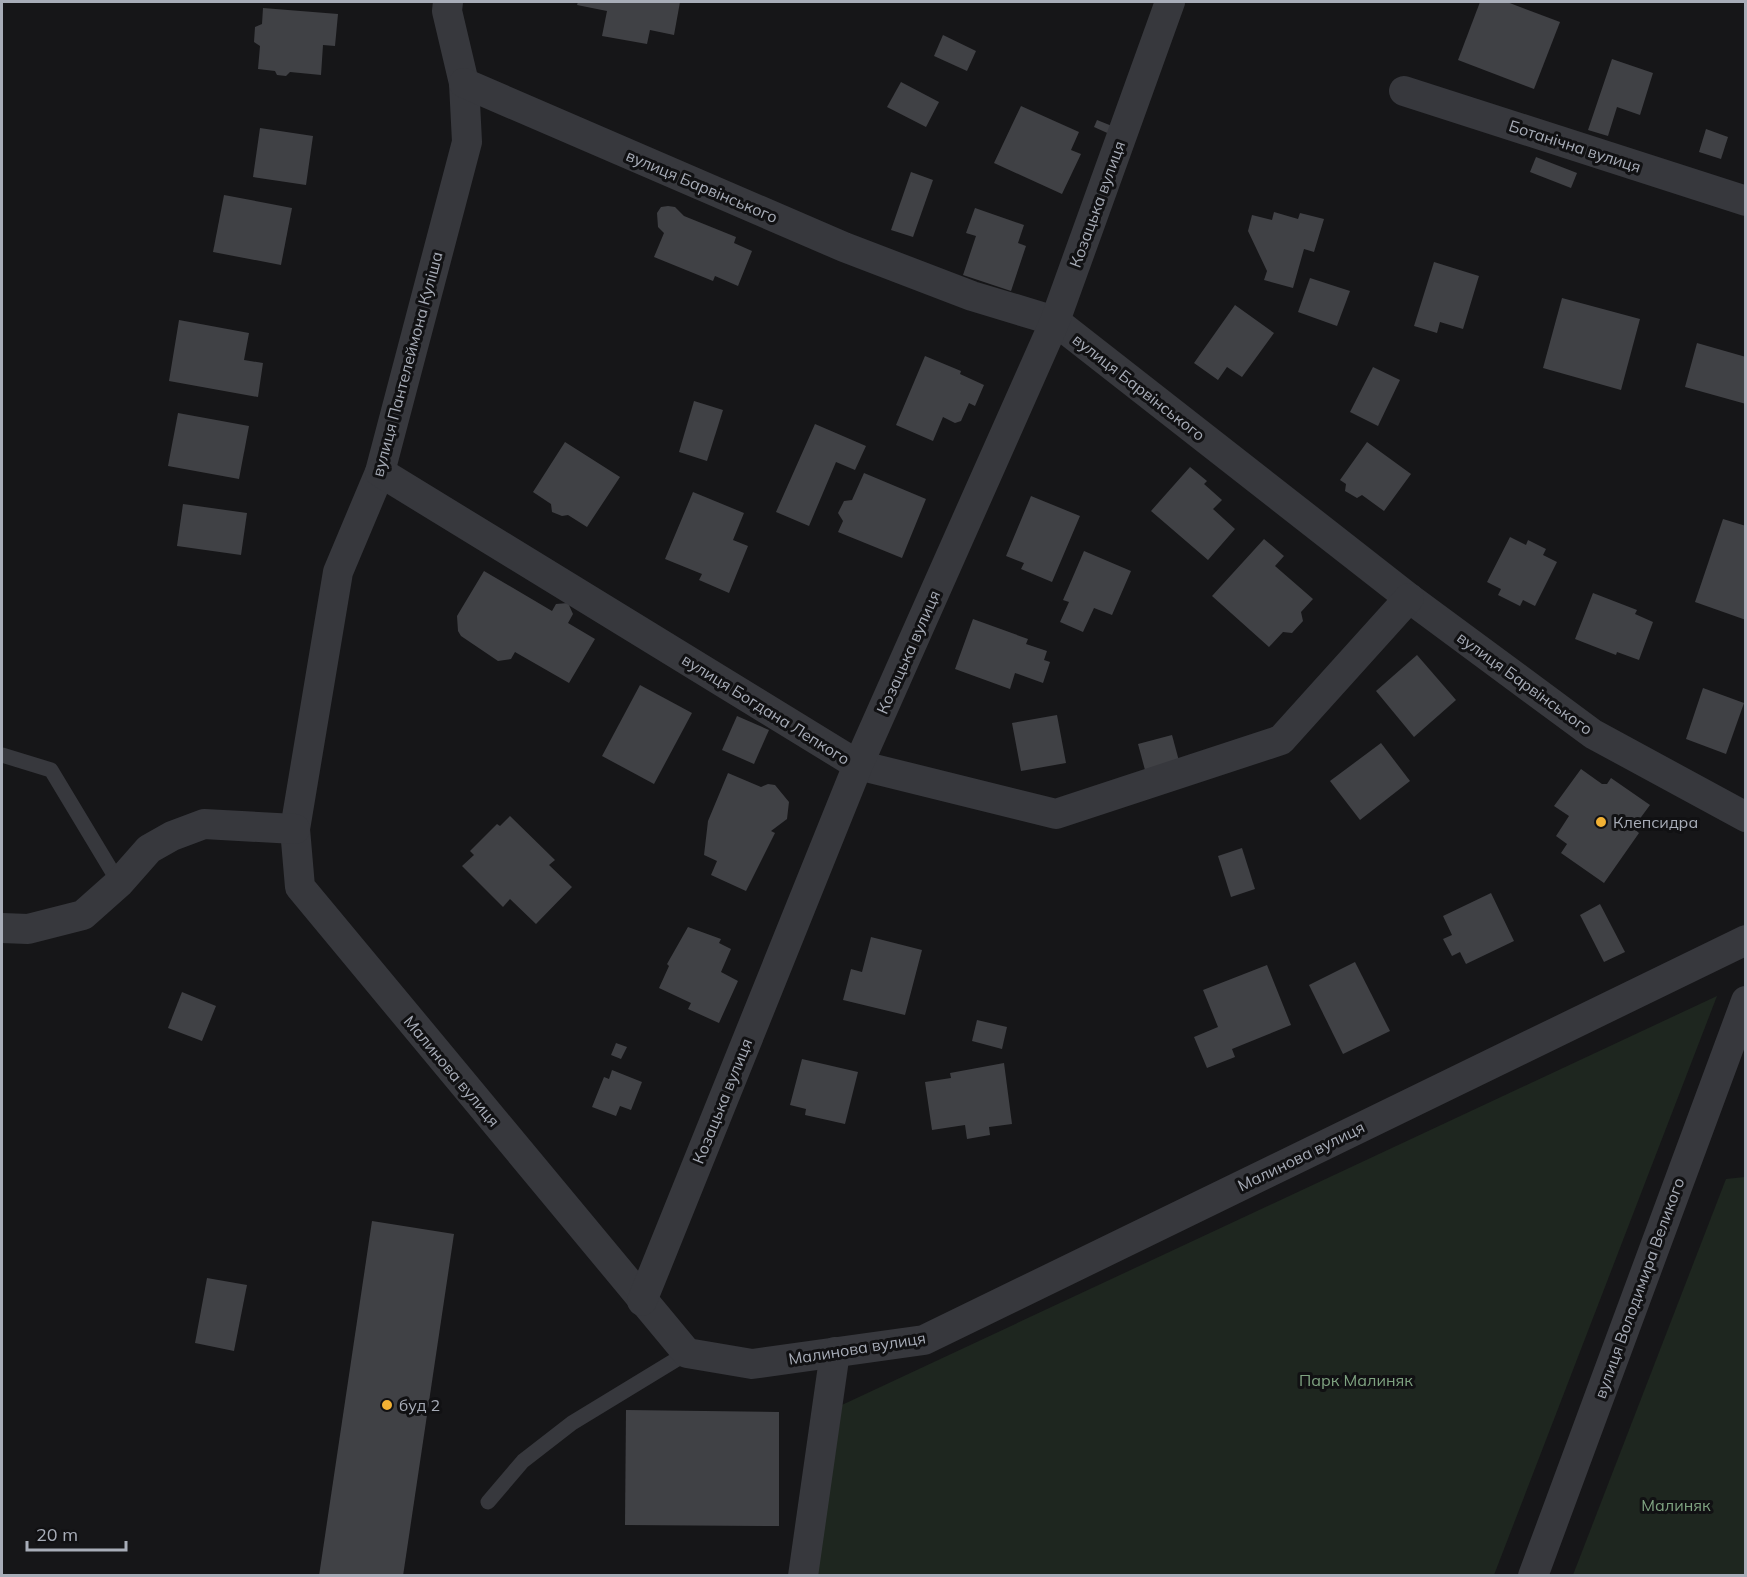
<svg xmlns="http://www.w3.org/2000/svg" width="1747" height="1577" viewBox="0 0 1747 1577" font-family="Mulish,sans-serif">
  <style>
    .green { fill: #1e261f }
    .building { fill: #404145 }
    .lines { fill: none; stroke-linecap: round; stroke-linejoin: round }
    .service { stroke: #37383d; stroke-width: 15 }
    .minor { stroke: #37383d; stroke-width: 30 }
    .poi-dot { fill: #f2b134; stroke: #111113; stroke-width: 2 }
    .labels { text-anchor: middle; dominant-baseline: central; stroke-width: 6; stroke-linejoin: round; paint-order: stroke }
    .street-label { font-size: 16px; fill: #a8adb8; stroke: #111113 }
    .poi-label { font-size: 16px; fill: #a8adb8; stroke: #111113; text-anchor: start }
    .park-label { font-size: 16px; fill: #7fa381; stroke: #111113 }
  </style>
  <rect width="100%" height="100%" fill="#161618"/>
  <!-- green -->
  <g class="green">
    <polygon points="1717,996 1494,1575 796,1576 814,1418"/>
    <polygon points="1745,1177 1745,1575 1573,1575 1726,1179"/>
  </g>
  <!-- building -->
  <g class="building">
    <polygon points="578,2 680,2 674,35 650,30 647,44 602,36 607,11 577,5"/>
    <polygon points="1480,2 1507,2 1560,22 1534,89 1458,60"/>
    <polygon points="263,8 338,14 335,46 323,45 321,75 290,72 286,76 277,75 275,71 258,69 260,46 254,42 255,27 262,24"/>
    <polygon points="943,35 976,51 967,71 934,56"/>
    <polygon points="1612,59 1653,73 1640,115 1617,107 1608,136 1588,130"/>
    <polygon points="901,82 939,102 926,127 887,107"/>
    <polygon points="1021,106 1079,132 1071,150 1081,154 1062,194 994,163"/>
    <polygon points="1097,120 1117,128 1114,136 1094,127"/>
    <polygon points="260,128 313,136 306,185 253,177"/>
    <polygon points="1706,129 1728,137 1721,159 1699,152"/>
    <polygon points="1536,157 1577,173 1571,188 1530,172"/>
    <polygon points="911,172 933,180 913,237 891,230"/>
    <polygon points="224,195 292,208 281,265 213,252"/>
    <polygon points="668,206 675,207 684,216 736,237 734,243 752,251 738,286 715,276 713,281 654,257 664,233 658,227 657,213 661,207"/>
    <polygon points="975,208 1024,225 1018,243 1026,246 1011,291 963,275 976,236 966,233"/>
    <polygon points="1274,212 1298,219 1300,213 1324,219 1314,252 1304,249 1293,288 1264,280 1267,271 1248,231 1252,215 1272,220"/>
    <polygon points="1434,262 1479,276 1463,329 1440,322 1437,333 1414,326"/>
    <polygon points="1310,278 1350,291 1337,326 1298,312"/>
    <polygon points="1562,298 1640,319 1621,390 1543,368"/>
    <polygon points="1235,305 1274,333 1242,377 1227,367 1218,380 1194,363"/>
    <polygon points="179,320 249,333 244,360 263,363 258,397 169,381"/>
    <polygon points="1697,343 1746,357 1746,404 1685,387"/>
    <polygon points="925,356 961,371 960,374 984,385 975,406 969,403 961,421 955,423 943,417 933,441 896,425"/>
    <polygon points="1373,367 1400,380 1378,426 1350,412"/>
    <polygon points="694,401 723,410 707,461 679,452"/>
    <polygon points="178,413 249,426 239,479 168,466"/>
    <polygon points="815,424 866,446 855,470 836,462 809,526 776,512"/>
    <polygon points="565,442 620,477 587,527 568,515 562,516 552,512 551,504 533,492"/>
    <polygon points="1367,442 1411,474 1384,511 1362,495 1357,498 1345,491 1346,484 1340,480"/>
    <polygon points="1190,467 1207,481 1204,484 1222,500 1213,509 1235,529 1208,560 1151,511"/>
    <polygon points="864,473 926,499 902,558 838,532 843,521 838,513 844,501 852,500"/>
    <polygon points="693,492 744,513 733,540 748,546 729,593 699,580 702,574 665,559"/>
    <polygon points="1031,496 1080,516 1052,582 1021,569 1024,563 1006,556"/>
    <polygon points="183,504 247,513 241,555 177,546"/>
    <polygon points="1723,519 1746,526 1746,620 1695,602"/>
    <polygon points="1510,537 1526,545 1528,540 1546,549 1543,555 1557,562 1535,606 1523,600 1520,606 1498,595 1501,589 1487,582"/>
    <polygon points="1264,539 1284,556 1275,566 1313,599 1301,612 1303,621 1292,633 1283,632 1269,647 1212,596"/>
    <polygon points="1084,551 1131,571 1112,615 1094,608 1083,632 1060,622 1069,602 1063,600"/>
    <polygon points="484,571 552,611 556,604 568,603 573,614 568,623 595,639 569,683 515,652 511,659 498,661 461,636 458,631 457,616"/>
    <polygon points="1593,593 1637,610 1635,614 1653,622 1639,660 1617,652 1616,655 1575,639"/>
    <polygon points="973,619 1028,639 1026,644 1047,651 1044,660 1050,662 1043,683 1015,673 1010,689 955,669"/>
    <polygon points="1417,655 1456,700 1414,737 1376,691"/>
    <polygon points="640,685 692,713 654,784 602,756"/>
    <polygon points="1703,688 1744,703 1726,754 1686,739"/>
    <polygon points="1057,715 1066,763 1021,771 1012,723"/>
    <polygon points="737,716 769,730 754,764 722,750"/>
    <polygon points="1172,735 1179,761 1145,770 1138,744"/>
    <polygon points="1381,743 1410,781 1360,820 1330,781"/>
    <polygon points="1581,769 1602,784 1607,784 1611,778 1650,805 1633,828 1639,833 1604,883 1561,853 1567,844 1556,836 1569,816 1554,806"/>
    <polygon points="728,773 761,787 768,784 775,785 789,802 787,819 771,831 775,833 746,891 711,875 717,861 704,855 708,821"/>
    <polygon points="510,816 555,860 549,865 572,887 536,924 510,899 503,907 462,866 474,855 470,851 497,824 500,826"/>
    <polygon points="1242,848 1255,889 1231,897 1218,856"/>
    <polygon points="1491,893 1514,941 1466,964 1460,952 1452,956 1443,939 1452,935 1443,916"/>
    <polygon points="1600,904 1625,952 1604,962 1580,915"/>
    <polygon points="688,927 721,939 719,943 731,949 721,972 738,981 719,1023 688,1009 691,1003 659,988 669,966 667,964"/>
    <polygon points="871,937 922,950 905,1015 843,1000 851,969 862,972"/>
    <polygon points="1355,962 1390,1031 1343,1054 1309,985"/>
    <polygon points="1267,965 1291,1025 1232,1049 1235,1057 1207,1068 1194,1037 1218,1027 1203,990"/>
    <polygon points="182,992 216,1006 202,1041 168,1028"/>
    <polygon points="977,1020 1007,1027 1002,1049 972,1041"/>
    <polygon points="616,1043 627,1047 621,1059 611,1055"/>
    <polygon points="802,1059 858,1072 845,1124 805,1115 806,1109 790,1105"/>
    <polygon points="1004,1063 1012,1124 989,1127 990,1135 967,1139 965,1125 932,1130 925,1082 951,1078 950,1073"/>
    <polygon points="612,1070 642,1082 631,1110 620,1106 616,1116 592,1107 604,1077 609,1079"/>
    <polygon points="372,1221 454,1234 403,1576 319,1576"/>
    <polygon points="207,1278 247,1285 234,1351 195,1343"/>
    <polygon points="626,1410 779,1412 779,1526 625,1525"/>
  </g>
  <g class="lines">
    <!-- service -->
    <g class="service">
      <polyline points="2,755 51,770 119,883"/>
      <polyline points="488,1502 523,1461 572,1423 687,1353"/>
    </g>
    <!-- minor -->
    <g class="minor">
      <polyline points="448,2 447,11 464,83 467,142 380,472 338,572 295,829 300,887 687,1353 752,1364 924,1340 1746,940"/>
      <polyline points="464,83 844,247 972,296 1055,321 1409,598 1593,734 1746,817"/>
      <polyline points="1404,91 1746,201"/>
      <polyline points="380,472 858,765 1056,814 1281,740 1409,598"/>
      <polyline points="2,928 28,929 83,915 119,883 149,849 172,836 204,824 295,829"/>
      <polyline points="642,1301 858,765 1055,321 1170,2"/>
      <polyline points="803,1576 835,1352"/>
      <polyline points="1533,1576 1746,1001"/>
    </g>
  </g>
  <!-- markers -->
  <g class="poi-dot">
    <circle cx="1601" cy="822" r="6"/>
    <circle cx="387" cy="1405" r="6"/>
  </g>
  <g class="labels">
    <!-- street labels -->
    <g class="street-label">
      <text transform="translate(1575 146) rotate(18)">Ботанічна вулиця</text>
      <text transform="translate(702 186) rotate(23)">вулиця Барвінського</text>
      <text transform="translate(1097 204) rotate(-70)">Козацька вулиця</text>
      <text transform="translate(407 364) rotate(-75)">вулиця Пантелеймона Куліша</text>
      <text transform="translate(1139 387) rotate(38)">вулиця Барвінського</text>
      <text transform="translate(908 652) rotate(-66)">Козацька вулиця</text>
      <text transform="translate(1525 683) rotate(36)">вулиця Барвінського</text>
      <text transform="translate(766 709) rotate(32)">вулиця Богдана Лепкого</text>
      <text transform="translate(452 1071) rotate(50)">Малинова вулиця</text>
      <text transform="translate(722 1101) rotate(-68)">Козацька вулиця</text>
      <text transform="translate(1301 1156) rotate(-26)">Малинова вулиця</text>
      <text transform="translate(1639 1288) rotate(-70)">вулиця Володимира Великого</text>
      <text transform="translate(857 1348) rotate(-9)">Малинова вулиця</text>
    </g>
    <!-- poi labels -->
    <g class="poi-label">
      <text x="1613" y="822">Клепсидра</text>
      <text x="399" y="1405">буд 2</text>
    </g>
    <!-- park labels -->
    <g class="park-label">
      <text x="1356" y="1380">Парк Малиняк</text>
      <text x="1676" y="1505">Малиняк</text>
    </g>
  </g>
  <!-- border -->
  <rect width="1747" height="1577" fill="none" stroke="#a8adb8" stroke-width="6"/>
  <!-- scale -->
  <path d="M27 1541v9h99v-9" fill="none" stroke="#a8adb8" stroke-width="3"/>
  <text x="36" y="1541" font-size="18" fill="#a8adb8" stroke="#111113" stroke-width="4.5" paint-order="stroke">20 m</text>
</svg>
